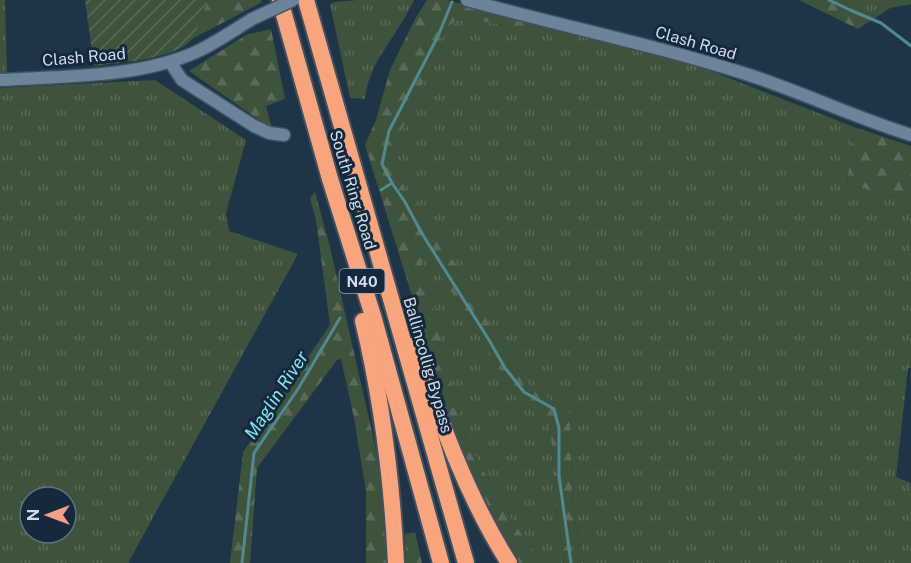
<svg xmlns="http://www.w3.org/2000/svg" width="911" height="563" viewBox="0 0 911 563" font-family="'Public Sans',sans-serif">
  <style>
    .grass { fill: url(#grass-tufts); fill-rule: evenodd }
    .forest { fill: url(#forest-firs) }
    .garden { fill: url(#garden-furrows) }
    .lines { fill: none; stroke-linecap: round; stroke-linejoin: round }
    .stream { stroke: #518991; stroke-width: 3 }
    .minor-casing { stroke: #405162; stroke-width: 15 }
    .highway-casing { stroke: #405162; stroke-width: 20 }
    .minor { stroke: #6d8399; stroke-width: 12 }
    .highway { stroke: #f8a47c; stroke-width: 16 }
    .minor-bridge-casing { stroke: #405162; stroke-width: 15; stroke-linecap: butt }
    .minor-bridge { stroke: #6d8399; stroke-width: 12 }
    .labels { text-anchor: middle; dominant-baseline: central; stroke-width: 6; stroke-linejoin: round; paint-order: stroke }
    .shield { fill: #16293c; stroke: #99a7b6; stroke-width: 1.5 }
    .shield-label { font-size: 15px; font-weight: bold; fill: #d1ddea }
    .street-label { font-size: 16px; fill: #d1ddea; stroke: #16293c }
    .water-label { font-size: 18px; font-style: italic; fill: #85e3ef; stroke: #16293c }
  </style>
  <defs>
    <pattern id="grass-tufts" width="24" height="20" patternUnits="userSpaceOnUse" patternTransform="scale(1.5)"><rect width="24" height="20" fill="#3e533b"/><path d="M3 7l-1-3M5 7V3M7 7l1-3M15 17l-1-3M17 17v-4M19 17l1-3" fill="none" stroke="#596b58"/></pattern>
    <pattern id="forest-firs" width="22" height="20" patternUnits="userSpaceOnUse" patternTransform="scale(1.5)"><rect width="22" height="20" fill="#3e533b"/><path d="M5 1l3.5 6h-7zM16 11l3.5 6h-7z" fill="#596b58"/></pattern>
    <pattern id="garden-furrows" width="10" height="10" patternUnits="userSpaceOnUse" patternTransform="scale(1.5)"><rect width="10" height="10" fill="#3e533b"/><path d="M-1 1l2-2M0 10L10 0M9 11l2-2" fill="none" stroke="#596b58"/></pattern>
  </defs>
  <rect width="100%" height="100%" fill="#203447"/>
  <!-- grass -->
  <g class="grass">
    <polygon points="0,0 5,0 7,74 0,74"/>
    <path d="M358,0H414C409,10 404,20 397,30C382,54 369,69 365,99L350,98L330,4L335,2Z"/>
    <polygon points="838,0 911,0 911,4 890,8 878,16 861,11"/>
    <path d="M470,19L508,26H530L564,31L693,64L854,127L847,184L911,200V368H908L896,477L911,483V563H583L573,511L570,413L528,385L489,325L476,297L399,179C397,173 395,167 396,161C400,118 429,66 448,27L455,20Z"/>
    <path d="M155,80L246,140L226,213L229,231L298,254L128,563H0V88ZM30,497H66V533H30Z"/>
    <polygon points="415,238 467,315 517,398 550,423 556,508 565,563 542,563 513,522 466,440"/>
  </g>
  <!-- forest -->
  <g class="forest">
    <polygon points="208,0 261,0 262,2 192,39"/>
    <polygon points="427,0 447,0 564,31 530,26 508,26 470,19 455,20 448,27 402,129 396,163 399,179 477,297 489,325 528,385 570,413 573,511 583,563 565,563 556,508 550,423 517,398 467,315 416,240 466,440 513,522 542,563 518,563 465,466 365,145 376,120 390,70 415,19"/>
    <polygon points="799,0 838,0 861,11 878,16 858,29"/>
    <polygon points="271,29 285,99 266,106 272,129 189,71 246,35"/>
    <polygon points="854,127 911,146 911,200 847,184"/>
    <polygon points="315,192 330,247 375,445 385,506 386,563 366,563 366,491 354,418 341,359 337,360 257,468 250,563 230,563 243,452 330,325 316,220 310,198"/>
    <polygon points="415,532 422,563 406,563 405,534"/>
  </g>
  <!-- garden -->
  <path class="garden" d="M85,0H208C204,10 197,31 192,39C177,59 118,63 94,66Z"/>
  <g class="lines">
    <!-- stream -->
    <g class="stream">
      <polyline points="829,0 850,10 881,23 911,46"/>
      <polyline points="392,183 405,202 421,232 489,340 505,368 524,392 554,409 559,428 559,476 571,563"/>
      <polyline points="381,190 392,183 382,164 389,131 438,36 452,2"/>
      <polyline points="242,563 254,453 298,389 340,318"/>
    </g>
    <!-- minor casing -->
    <g class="minor-casing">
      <g id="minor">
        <path d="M467,0C561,26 656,45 749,75C804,93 856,118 911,135"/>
        <polyline points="170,62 182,80 196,89 254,126 269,133 284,135"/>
        <path d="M0,80C64,76 138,78 196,52C216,43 234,30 252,19"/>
      </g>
    </g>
    <!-- highway casing -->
    <g class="highway-casing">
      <g id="highway">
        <polyline points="280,0 330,179 374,319 441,563"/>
        <polyline points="306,0 466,563"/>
        <path d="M363,321C382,400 392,481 396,563"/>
        <path d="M414,345C440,420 466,495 509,563"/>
      </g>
    </g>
    <!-- minor -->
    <use href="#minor" class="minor"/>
    <!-- highway -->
    <use href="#highway" class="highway"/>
    <!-- minor-bridge casing -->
    <g class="minor-bridge-casing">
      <polyline id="minor-bridge" points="252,19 293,0"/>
    </g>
    <!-- minor-bridge -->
    <use href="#minor-bridge" class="minor-bridge"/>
  </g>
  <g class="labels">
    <!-- shield labels -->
    <rect class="shield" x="339.5" y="269" width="45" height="24" rx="4.5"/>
    <g class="shield-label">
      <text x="362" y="281">N40</text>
    </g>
    <!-- street labels -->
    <g class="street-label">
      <text transform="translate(696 43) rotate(16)">Clash Road</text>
      <text transform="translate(84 57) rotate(-5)">Clash Road</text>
      <text transform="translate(353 190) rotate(73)">South Ring Road</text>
      <text transform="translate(428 365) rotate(74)">Ballincollig Bypass</text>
    </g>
    <!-- water labels -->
    <g class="water-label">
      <text transform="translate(276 395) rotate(-57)">Maglin River</text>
    </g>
  </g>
  <!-- north arrow -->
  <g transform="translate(48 515) rotate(270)"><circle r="28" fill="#16293c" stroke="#617182" stroke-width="1.5"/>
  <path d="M0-4.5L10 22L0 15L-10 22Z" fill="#f49e8a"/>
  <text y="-9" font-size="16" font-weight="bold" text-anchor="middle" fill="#d1ddea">N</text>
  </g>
</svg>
